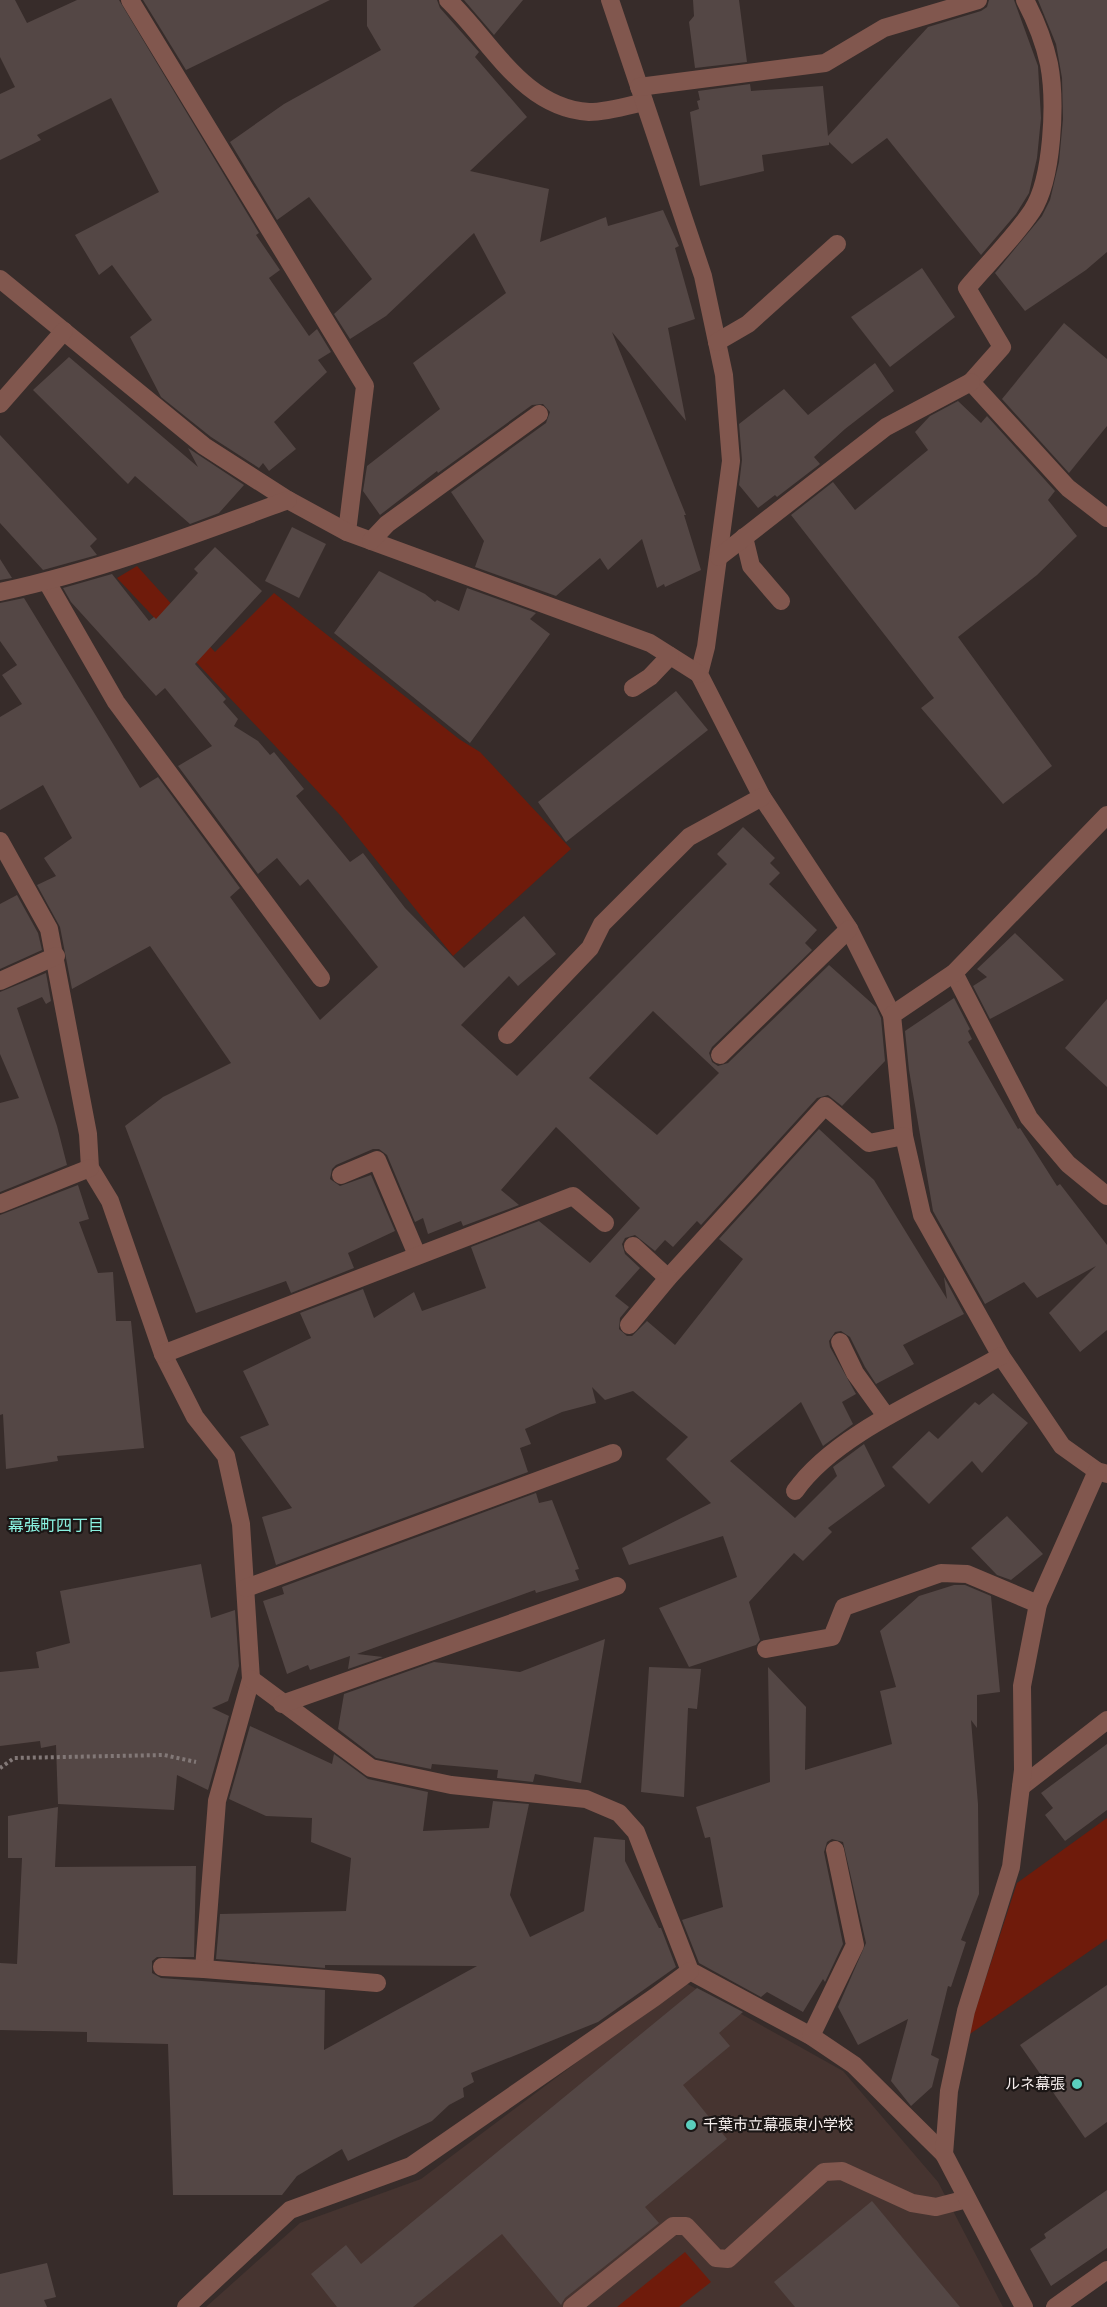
<svg xmlns="http://www.w3.org/2000/svg" width="1107" height="2307" viewBox="0 0 1107 2307" font-family="'DM Sans','Noto Sans JP',sans-serif">
  <style>
    .built { fill: #463430 }
    .green { fill: #6f1b0b }
    .building { fill: #544745; fill-rule: evenodd }
    .lines { fill: none; stroke-linecap: round; stroke-linejoin: round }
    .path { stroke: #827877; stroke-width: 4; stroke-dasharray: 3 3; stroke-linecap: butt }
    .minor { stroke: #81574e; stroke-width: 18 }
    .poi-dot { fill: #5acebd; stroke: #1b1615; stroke-width: 2 }
    .labels { text-anchor: middle; dominant-baseline: central; stroke-width: 4.5; stroke-linejoin: round; paint-order: stroke }
    .poi-label { font-size: 15px; fill: #f7efee; stroke: #1b1615; text-anchor: end }
    .neighbourhood-label { font-size: 16px; fill: #8af2e1; stroke: #1b1615 }
  </style>
  <rect width="100%" height="100%" fill="#372c2a"/>
  <!-- built -->
  <polygon class="built" points="684,1982 843,2071 938,2182 1003,2307 206,2307 300,2223 421,2179"/>
  <!-- green -->
  <g class="green">
    <polygon points="137,566 215,652 274,593 459,739 480,752 571,849 453,956 340,815 117,578"/>
    <polygon points="1107,1818 1107,1939 967,2036 1017,1883"/>
    <polygon points="685,2252 711,2282 679,2307 617,2307"/>
  </g>
  <!-- building -->
  <g class="building">
    <polygon points="0,0 15,0 27,23 77,0 119,0 259,233 256,235 280,270 269,278 309,336 317,329 331,352 318,360 327,372 274,422 296,449 269,471 263,463 259,468 211,437 161,397 130,337 152,320 112,265 99,275 75,235 159,192 111,98 37,135 41,140 0,160 0,94 15,87 0,57"/>
    <polygon points="143,0 330,0 186,70"/>
    <polygon points="367,0 437,0 440,8 479,52 475,57 527,117 470,171 549,189 540,242 606,217 608,226 663,210 679,246 675,248 695,319 668,328 686,421 612,332 686,515 684,515 701,570 665,587 664,584 657,588 642,539 608,570 600,558 556,596 475,567 484,541 451,492 546,423 550,412 543,404 532,405 438,473 437,471 380,515 363,491 367,466 440,409 413,363 506,293 474,233 386,316 350,339 334,314 372,279 309,197 277,220 230,142 284,104 381,50 367,26"/>
    <polygon points="464,0 523,0 494,35"/>
    <polygon points="693,0 739,0 747,62 695,68 689,22 694,16"/>
    <polygon points="989,0 1014,0 1038,66 1041,118 1037,158 1029,193 1016,214 981,255 887,138 852,164 829,142 829,145 762,155 764,171 700,186 690,112 699,109 697,101 700,100 698,91 750,84 751,91 823,86 828,136 928,27 981,11 987,7"/>
    <polygon points="1038,0 1107,0 1107,252 1086,270 1025,311 995,273 1042,216 1050,200 1059,162 1063,119 1062,78 1056,44"/>
    <polygon points="922,268 955,317 890,367 851,317"/>
    <polygon points="1064,323 1107,359 1107,426 1069,473 1002,399"/>
    <polygon points="69,357 198,467 188,448 244,485 219,513 190,524 135,476 128,484 33,390"/>
    <polygon points="875,363 894,391 845,429 814,457 820,464 777,497 775,495 758,508 739,485 742,460 739,424 784,389 808,415"/>
    <polygon points="958,401 981,423 987,416 1055,491 1048,500 1077,536 1037,575 958,637 1052,766 1003,804 921,708 934,698 791,515 833,482 855,510 928,450 915,432 930,416"/>
    <polygon points="0,435 97,539 90,546 97,555 43,570 0,523"/>
    <polygon points="292,527 326,544 299,598 265,581"/>
    <path d="M215,547L262,591L195,664L226,699L223,702L238,719L234,726L258,741L270,755L274,752L304,789L296,796L350,862L363,853L405,908L464,968L524,916L556,954L518,986L509,976L461,1025L517,1076L727,864L717,854L743,827L775,858L770,863L780,873L769,884L817,930L805,943L812,950L712,1047L709,1053L712,1062L718,1066L728,1063L829,965L876,1007L881,1018L885,1061L842,1106L828,1095L817,1098L701,1225L697,1221L673,1247L665,1240L655,1251L635,1235L625,1238L622,1244L625,1254L640,1268L615,1296L629,1307L620,1318L619,1329L627,1336H632L647,1321L675,1345L743,1259L719,1239L819,1129L874,1180L947,1299L944,1277L964,1314L903,1345L914,1364L876,1384L865,1367L850,1337L841,1331L835,1332L829,1341L830,1347L856,1394L842,1402L853,1424L823,1446L801,1402L730,1461L795,1518L837,1476L833,1467L864,1444L885,1486L828,1528L832,1532L803,1561L794,1553L749,1602L760,1640L756,1645L689,1667L659,1608L737,1577L723,1536L629,1565L622,1548L711,1503L666,1459L688,1437L633,1391L605,1400L592,1387L596,1403L562,1412L525,1429L531,1444L520,1448L528,1472L276,1565L262,1517L292,1508L240,1437L269,1425L243,1371L311,1338L300,1313L363,1289L374,1318L414,1292L422,1311L486,1288L471,1247L539,1221L590,1263L640,1208L556,1127L501,1190L519,1205L463,1226L461,1221L428,1234L423,1218L415,1222L387,1155L379,1149H373L336,1165L332,1169L330,1179L340,1186L371,1175L395,1231L348,1253L354,1268L291,1293L286,1281L196,1313L125,1126L163,1097L231,1063L150,946L72,989L60,927L37,885L56,876L44,858L72,838L43,785L0,810V717L22,704L2,675L17,665L0,641V603L24,598L140,788L158,777L240,888L230,897L320,1020L378,967L308,879L300,886L277,858L258,874L178,766L212,746L165,688L156,696L71,602L63,588L112,574L149,621L154,617L156,619L198,573L194,569ZM653,1011L719,1073L657,1135L589,1078Z"/>
    <polygon points="0,559 12,578 0,580"/>
    <polygon points="379,571 425,594 435,602 437,600 459,611 467,588 536,613 530,619 550,634 470,743 334,633"/>
    <polygon points="676,691 708,730 566,842 538,802"/>
    <polygon points="17,895 38,933 42,950 0,969 0,904"/>
    <polygon points="1015,933 1064,980 990,1019 973,986 987,977 977,969"/>
    <polygon points="46,973 51,1001 46,1004 42,997 17,1008 57,1126 67,1165 0,1192 0,1103 19,1098 0,1054 0,992"/>
    <polygon points="954,998 970,1029 968,1031 972,1039 968,1042 1018,1129 1020,1128 1057,1186 1060,1184 1107,1245 1107,1330 1080,1352 1049,1313 1096,1266 1037,1298 1024,1282 985,1304 933,1211 909,1070 905,1031"/>
    <polygon points="1107,999 1107,1087 1065,1048"/>
    <polygon points="78,1185 89,1219 79,1222 98,1273 113,1272 116,1321 131,1321 144,1448 57,1456 58,1461 6,1469 3,1414 0,1415 0,1215"/>
    <polygon points="993,1393 1028,1423 982,1473 972,1461 929,1504 892,1467 929,1431 938,1439 975,1402 979,1405"/>
    <polygon points="536,1493 539,1503 552,1500 579,1569 575,1570 579,1580 536,1593 535,1590 357,1654 383,1657 348,1669 350,1656 310,1670 308,1665 287,1674 263,1601 284,1594 282,1587"/>
    <polygon points="1007,1516 1043,1554 1011,1580 997,1575 971,1548"/>
    <polygon points="201,1564 211,1618 235,1610 239,1666 228,1701 212,1708 229,1716 208,1790 177,1775 174,1810 58,1804 56,1745 41,1748 40,1741 0,1746 0,1672 39,1668 36,1652 70,1643 60,1591"/>
    <polygon points="954,1585 965,1585 991,1596 1000,1692 977,1695 977,1728 971,1720 978,1804 979,1894 961,1940 966,1942 951,1987 948,1986 931,2055 939,2059 932,2087 911,2106 891,2081 908,2019 858,2045 838,2007 866,1943 843,1842 832,1839 827,1842 824,1852 843,1944 825,1982 823,1979 803,2012 767,1992 761,1997 699,1963 682,1920 723,1907 710,1837 705,1838 696,1807 770,1782 768,1667 806,1707 805,1770 892,1744 880,1691 896,1687 880,1631 919,1596"/>
    <polygon points="605,1639 581,1783 535,1774 533,1782 497,1778 498,1770 432,1764 431,1769 376,1758 338,1729 344,1694 434,1662 520,1672"/>
    <polygon points="649,1667 701,1669 697,1709 688,1708 684,1797 641,1792"/>
    <polygon points="250,1726 332,1764 334,1754 368,1779 428,1792 423,1831 489,1828 493,1801 529,1804 510,1895 530,1937 584,1911 594,1837 625,1840 625,1861 659,1928 661,1928 676,1967 598,2022 471,2073 474,2082 463,2088 464,2097 449,2105 432,2121 348,2161 342,2149 297,2176 282,2195 173,2195 168,2044 87,2042 87,2032 0,2030 0,1963 17,1964 22,1858 8,1858 8,1816 58,1807 55,1867 196,1866 194,1957 157,1957 152,1961 152,1973 161,1978 325,1990 324,2050 477,1966 325,1965 325,1968 216,1959 220,1914 346,1911 351,1858 311,1842 312,1818 266,1816 229,1799"/>
    <polygon points="1107,1744 1107,1810 1065,1841 1045,1815 1053,1808 1041,1793"/>
    <polygon points="1107,1985 1107,2122 1085,2138 1020,2045"/>
    <polygon points="697,1988 743,2012 719,2033 730,2046 683,2085 727,2139 645,2207 659,2223 565,2298 561,2305 502,2234 413,2307 337,2307 311,2274 346,2245 361,2264"/>
    <polygon points="1107,2190 1107,2248 1051,2286 1030,2249 1046,2238 1044,2234"/>
    <polygon points="872,2201 960,2307 795,2307 774,2282"/>
    <polygon points="47,2263 56,2297 44,2300 47,2307 0,2307 0,2274"/>
  </g>
  <g class="lines">
    <!-- path -->
    <polyline class="path" points="0,1768 14,1758 164,1755 196,1762"/>
    <!-- minor -->
    <g class="minor">
      <polyline points="130,0 365,386 347,532"/>
      <path d="M448,0C491,41 523,108 589,112C607,112 627,106 644,102"/>
      <polyline points="610,0 703,276 724,375 731,461 706,647 699,674 762,797 849,929 892,1015"/>
      <path d="M1025,0C1036,21 1044,41 1049,64C1056,101 1053,179 1032,211C1014,238 988,263 967,288L1002,347L971,382L1068,488L1107,518"/>
      <polyline points="639,87 825,63 884,28 978,0"/>
      <polyline points="0,279 204,446 288,500 347,532 650,643 699,674"/>
      <polyline points="717,342 748,324 837,244"/>
      <polyline points="0,404 64,331"/>
      <polyline points="744,537 751,566 781,601"/>
      <polyline points="371,541 387,524 539,414"/>
      <polyline points="719,557 886,427 971,382"/>
      <polyline points="47,582 116,702 321,978"/>
      <path d="M0,592C98,571 193,535 288,500"/>
      <polyline points="633,688 650,677 670,656"/>
      <polyline points="0,841 49,929 88,1134 90,1168 110,1201 163,1354 195,1417 226,1456 241,1524 251,1679 217,1801 204,1969 377,1983"/>
      <polyline points="954,973 1029,1118 1068,1164 1107,1196"/>
      <polyline points="0,981 56,956"/>
      <polyline points="507,1035 590,948 602,924 689,837 762,797"/>
      <polyline points="720,1055 849,929"/>
      <polyline points="904,1136 892,1015 954,973 1107,815"/>
      <polyline points="341,1175 377,1160 417,1255"/>
      <polyline points="0,1204 90,1168"/>
      <polyline points="633,1246 668,1278 825,1106 869,1143 904,1136 922,1215 1001,1356 1062,1446 1097,1471 1107,1474"/>
      <polyline points="629,1325 668,1278"/>
      <polyline points="840,1342 855,1373 886,1416"/>
      <polyline points="163,1354 573,1196 605,1223"/>
      <path d="M795,1491C837,1431 938,1393 1001,1356"/>
      <polyline points="246,1588 613,1453"/>
      <polyline points="766,1649 832,1637 844,1607 941,1573 967,1574 1038,1604"/>
      <polyline points="251,1679 371,1768 451,1785 586,1799 619,1813 636,1832 690,1971 811,2036 854,2065 944,2154"/>
      <polyline points="282,1704 617,1586"/>
      <polyline points="1021,1787 1107,1720"/>
      <polyline points="162,1967 204,1969"/>
      <polyline points="811,2036 855,1945 835,1850"/>
      <polyline points="186,2307 290,2210 411,2166 655,1997 690,1971"/>
      <polyline points="572,2307 673,2226 686,2226 716,2258 728,2259 824,2172 842,2171 912,2203 936,2207 967,2199"/>
      <polyline points="1024,2307 944,2154 949,2091 966,2011 1011,1867 1023,1770 1022,1686 1038,1604 1097,1471"/>
      <polyline points="1055,2307 1107,2270"/>
    </g>
  </g>
  <!-- markers -->
  <g class="poi-dot">
    <circle cx="1077" cy="2084" r="6"/>
    <circle cx="691" cy="2125" r="6"/>
  </g>
  <g class="labels">
    <!-- poi labels -->
    <g class="poi-label">
      <text x="1065" y="2084">ルネ幕張</text>
      <text x="703" y="2125" text-anchor="start">千葉市立幕張東小学校</text>
    </g>
    <!-- neighbourhood labels -->
    <g class="neighbourhood-label">
      <text x="56" y="1525">幕張町四丁目</text>
    </g>
  </g>
</svg>
